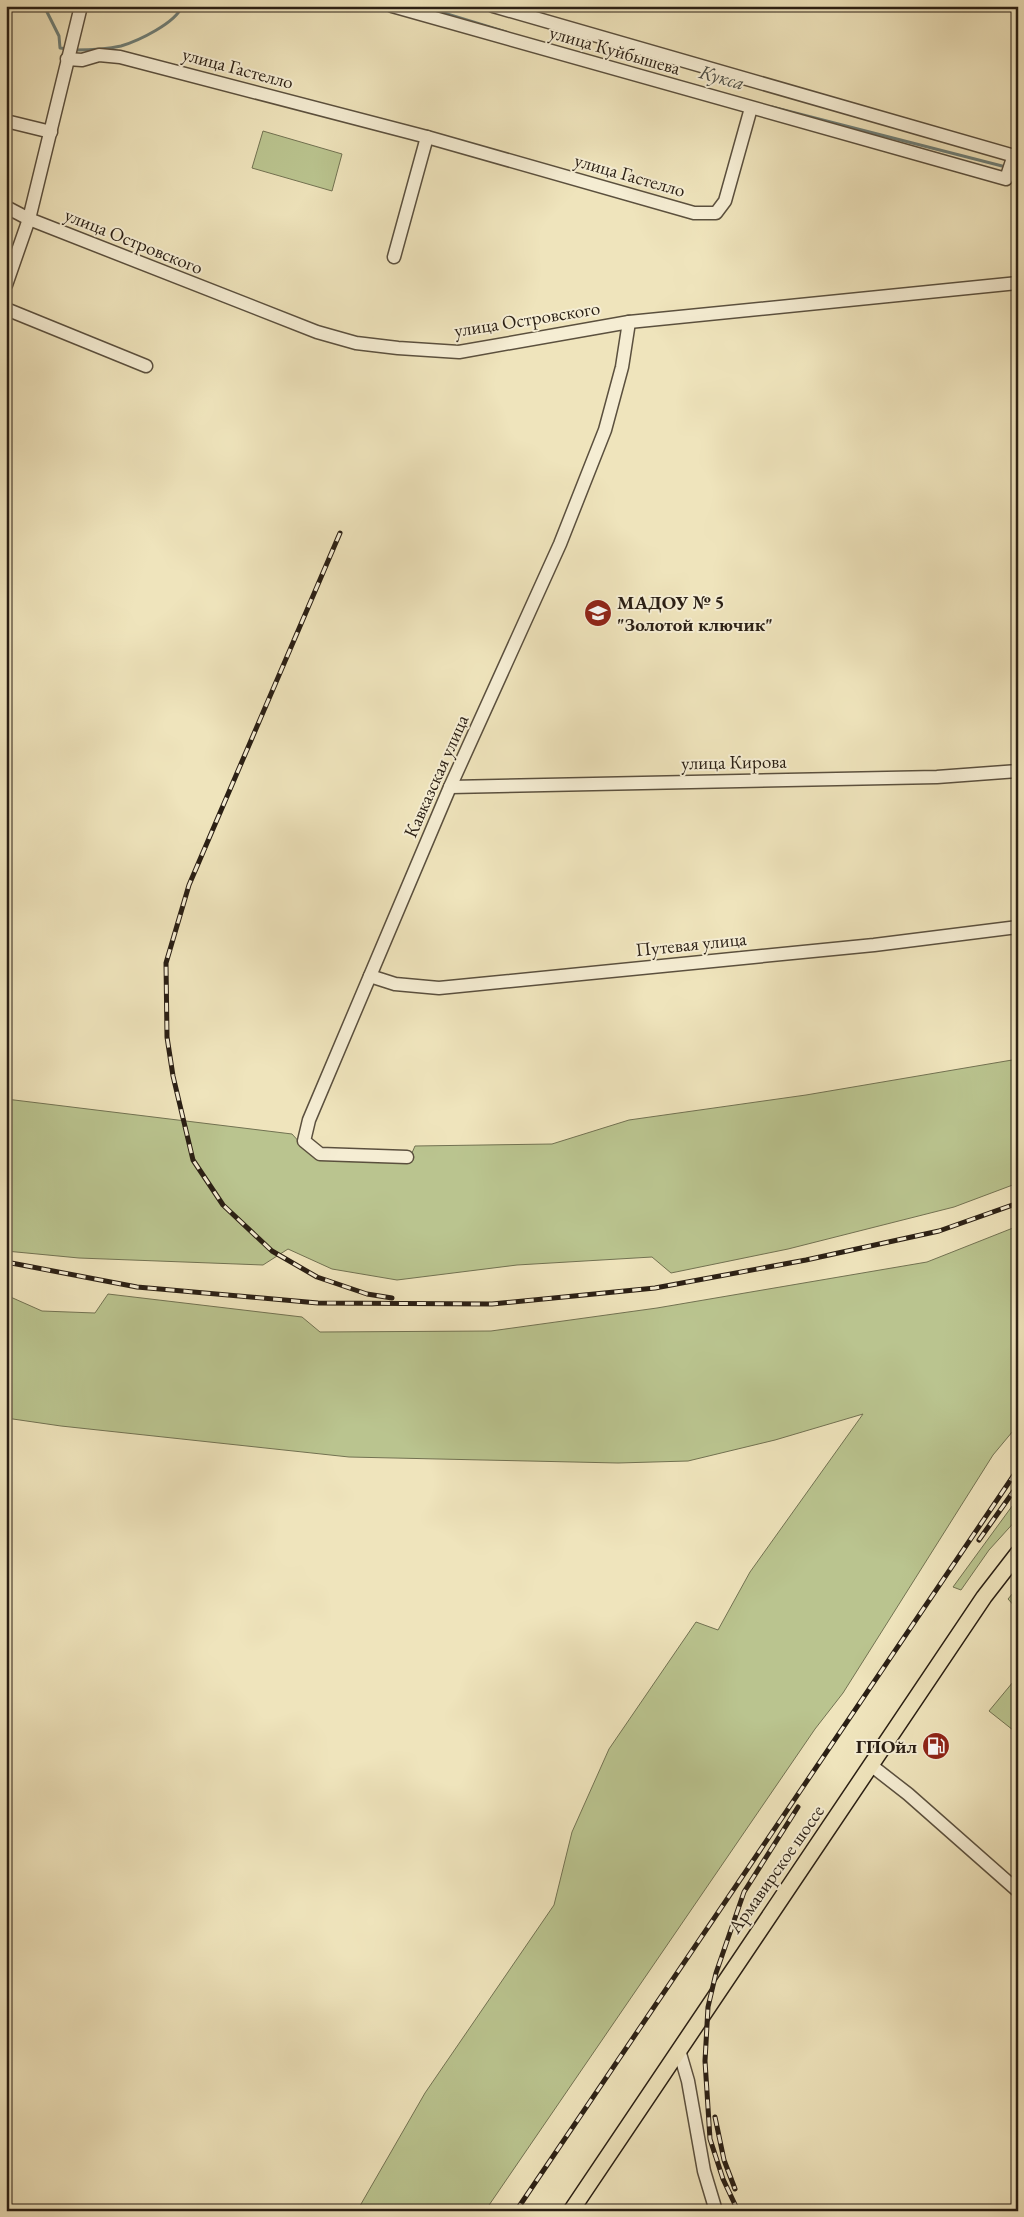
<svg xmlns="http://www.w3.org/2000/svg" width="1024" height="2217" viewBox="0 0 1024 2217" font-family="'EB Garamond',serif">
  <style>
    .green { fill: #bac48f; stroke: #727252 }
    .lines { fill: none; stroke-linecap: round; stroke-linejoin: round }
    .stream { stroke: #6e7e77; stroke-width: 3 }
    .minor-casing { stroke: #5b503e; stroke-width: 15 }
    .major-casing { stroke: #2a1f14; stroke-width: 18 }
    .minor { stroke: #f5edd3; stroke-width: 12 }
    .major { stroke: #efe4bc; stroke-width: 15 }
    .rail-casing { stroke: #2a1f14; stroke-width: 5 }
    .rail { stroke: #f5edd3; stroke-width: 3; stroke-dasharray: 9; stroke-linecap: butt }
    .labels { text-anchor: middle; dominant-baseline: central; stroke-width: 4; stroke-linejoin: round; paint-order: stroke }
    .street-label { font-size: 19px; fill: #2a1f14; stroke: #f5edd3 }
    .poi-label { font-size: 19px; font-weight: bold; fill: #2a1f14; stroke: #f5edd3; text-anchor: start }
    .water-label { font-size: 20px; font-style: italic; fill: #4c4e46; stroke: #f5edd3 }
  </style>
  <rect width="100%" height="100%" fill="#efe4bc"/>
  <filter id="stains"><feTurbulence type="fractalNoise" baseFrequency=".004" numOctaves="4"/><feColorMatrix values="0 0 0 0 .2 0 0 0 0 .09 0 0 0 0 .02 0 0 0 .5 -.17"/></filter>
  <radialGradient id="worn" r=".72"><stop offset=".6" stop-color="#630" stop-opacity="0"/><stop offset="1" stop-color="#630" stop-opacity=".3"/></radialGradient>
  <!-- green -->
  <g class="green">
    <polygon points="263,131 342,154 332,191 252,168"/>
    <polygon points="1018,1059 1018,1183 954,1207 788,1249 671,1273 652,1257 517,1265 397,1280 332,1269 288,1249 263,1265 79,1258 6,1251 6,1099 292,1134 313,1157 408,1162 415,1146 552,1144 629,1120 806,1095"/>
    <polygon points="1018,1226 1018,1425 993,1455 843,1693 815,1729 485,2211 357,2211 425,2093 554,1905 572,1832 609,1749 696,1622 718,1630 750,1572 863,1414 775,1440 688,1461 618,1463 349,1457 61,1426 6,1418 6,1295 42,1311 95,1313 108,1294 302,1317 320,1332 491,1331 657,1308 927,1262"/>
    <polygon points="1018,1498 1018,1518 989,1550 961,1590 953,1587"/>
    <polygon points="1018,1587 1018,1610 1008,1599"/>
    <polygon points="1018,1676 1018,1734 989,1711"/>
  </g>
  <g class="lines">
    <!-- stream -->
    <g class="stream">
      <polyline points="44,6 59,36 60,48 68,49"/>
      <polyline points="421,6 506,32"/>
      <path d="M75,50C89,50 108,49 121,46C138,41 176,23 182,6"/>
      <polyline points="772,107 1006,167"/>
    </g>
    <!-- minor casing -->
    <g class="minor-casing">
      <g id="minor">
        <polyline points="392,6 1006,179 1014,155"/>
        <polyline points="493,6 1018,157"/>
        <polyline points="67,59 82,60 99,55 120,57 427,137 694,213 716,213 725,201 751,108"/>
        <polyline points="6,121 51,132"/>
        <polyline points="6,207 29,219 317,332 356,343 398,348 459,352 629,322 1018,283"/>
        <polyline points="394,257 427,137"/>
        <polyline points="6,285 29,219 81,6"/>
        <polyline points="6,309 146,366"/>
        <polyline points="450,787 937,777 1018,771"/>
        <polyline points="370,976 395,984 439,988 874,945 1018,927"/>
        <polyline points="407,1157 320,1154 304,1141 309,1120 450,787 560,544 605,430 622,367 629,322"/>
        <polyline points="872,1766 908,1794 1018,1891"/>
        <polyline points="679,2050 688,2081 704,2171 716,2211"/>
      </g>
    </g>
    <!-- major casing -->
    <g class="major-casing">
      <polyline id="major" points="571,2211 984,1597 1018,1553"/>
    </g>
    <!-- minor -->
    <use href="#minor" class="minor"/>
    <!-- major -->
    <use href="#major" class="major"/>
    <!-- rail casing -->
    <g class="rail-casing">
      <g id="rail">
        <polyline points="340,533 189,885 166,963 167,1037 173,1076 193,1160 223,1205 272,1251 317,1277 367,1294 392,1298"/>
        <polyline points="6,1262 137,1287 318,1303 492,1304 655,1288 806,1260 939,1231 1018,1203"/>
        <polyline points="979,1540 1018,1485"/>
        <polyline points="715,2117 724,2160 735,2189"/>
        <polyline points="516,2211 1018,1469"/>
        <polyline points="738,2211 723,2179 710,2139 705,2061 708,2007 716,1973 744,1892 798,1807"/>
      </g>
    </g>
    <!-- rail -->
    <use href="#rail" class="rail"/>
  </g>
  <!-- icons -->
  <defs>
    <g id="school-disc" transform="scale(1.4375)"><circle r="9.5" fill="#8f2418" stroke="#f5edd3"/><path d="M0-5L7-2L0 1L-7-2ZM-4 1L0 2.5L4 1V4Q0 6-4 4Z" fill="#fff"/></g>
    <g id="fuel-disc" transform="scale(1.4375)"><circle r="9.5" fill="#8f2418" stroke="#f5edd3"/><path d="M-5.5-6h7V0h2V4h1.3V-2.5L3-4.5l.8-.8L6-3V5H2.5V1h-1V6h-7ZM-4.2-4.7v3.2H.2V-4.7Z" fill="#fff"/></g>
  </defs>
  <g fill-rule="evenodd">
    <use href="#school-disc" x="598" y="613"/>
    <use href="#fuel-disc" x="936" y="1746"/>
  </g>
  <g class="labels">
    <!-- street labels -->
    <g class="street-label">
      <text transform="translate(615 50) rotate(16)">улица Куйбышева</text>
      <text transform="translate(238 68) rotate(15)">улица Гастелло</text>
      <text transform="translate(630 175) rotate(16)">улица Гастелло</text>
      <text transform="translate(134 241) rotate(22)">улица Островского</text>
      <text transform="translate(527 319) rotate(-9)">улица Островского</text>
      <text transform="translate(734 762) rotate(-1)">улица Кирова</text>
      <text transform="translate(436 776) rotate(-66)">Кавказская улица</text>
      <text transform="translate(691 944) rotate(-6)">Путевая улица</text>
      <text transform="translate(776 1869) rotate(-55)">Армавирское шоссе</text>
    </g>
    <!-- poi labels -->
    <g class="poi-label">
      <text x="617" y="602">МАДОУ № 5<tspan x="617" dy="22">"Золотой ключик"</tspan></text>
      <text x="917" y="1746" text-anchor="end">ГПОйл</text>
    </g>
    <!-- water labels -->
    <g class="water-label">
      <text transform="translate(722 77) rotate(16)">Кукса</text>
    </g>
  </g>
  <!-- margin -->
  <rect width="1024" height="2217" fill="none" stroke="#efe4bc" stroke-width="25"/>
  <rect x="8" y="8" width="1009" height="2202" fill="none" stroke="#2a1f14" stroke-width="2.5"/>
  <rect x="12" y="12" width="999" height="2192" fill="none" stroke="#2a1f14"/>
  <rect width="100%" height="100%" filter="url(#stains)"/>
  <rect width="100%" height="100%" fill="url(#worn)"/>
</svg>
